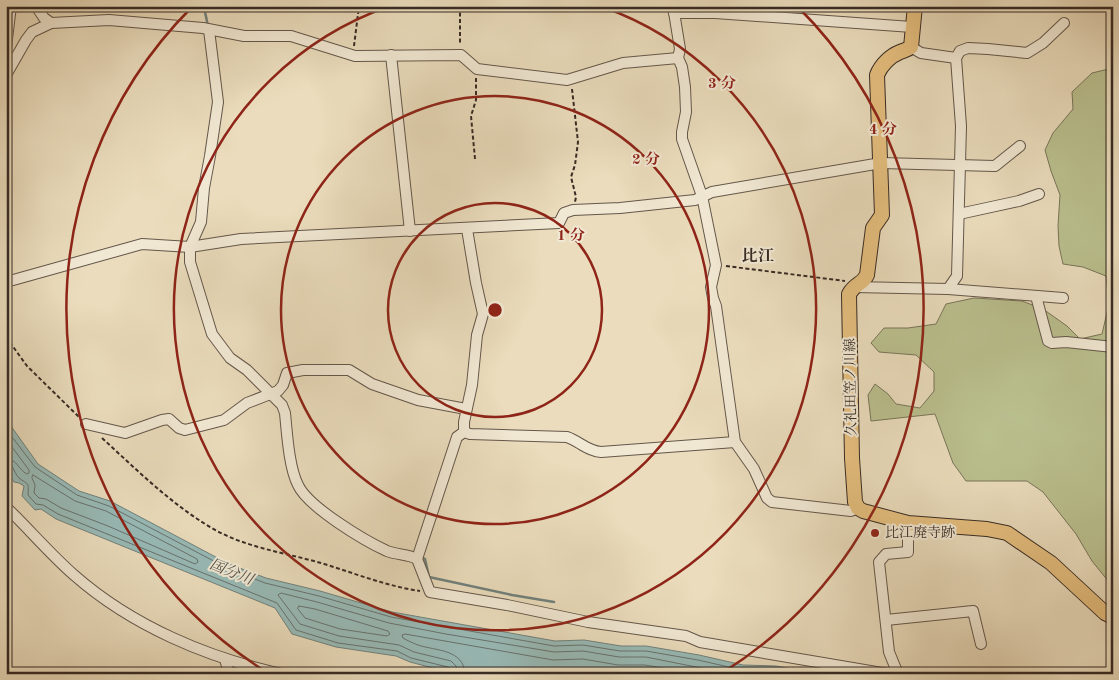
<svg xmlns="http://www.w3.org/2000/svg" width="1119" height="680" viewBox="0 0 1119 680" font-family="'Old Standard TT','Noto Serif JP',serif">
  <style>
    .green { fill: #babf8e; stroke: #78755a }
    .water { fill: #98bab6; stroke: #71817c }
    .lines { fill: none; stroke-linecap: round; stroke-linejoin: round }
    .shore { stroke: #68726e; stroke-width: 1 }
    .stream { stroke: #71817c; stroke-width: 2.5 }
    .minor-casing { stroke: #64574b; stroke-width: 12 }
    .major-casing { stroke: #372b25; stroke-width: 16 }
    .path { stroke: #372b25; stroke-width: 2; stroke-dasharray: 4 2.5; stroke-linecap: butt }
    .minor { stroke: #f1e8d3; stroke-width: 10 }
    .major { stroke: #e5be7e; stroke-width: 14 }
    .ring { fill: none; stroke: #8f2418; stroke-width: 2.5 }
    .poi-dot { fill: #8f2418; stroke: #f1e8d3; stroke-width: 2 }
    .labels { text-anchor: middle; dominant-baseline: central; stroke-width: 4; stroke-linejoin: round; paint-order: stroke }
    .street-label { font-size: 14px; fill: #372b25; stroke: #f1e8d3 }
    .poi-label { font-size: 14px; fill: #372b25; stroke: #f1e8d3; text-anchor: start }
    .water-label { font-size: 15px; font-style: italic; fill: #4f4f49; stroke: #f1e8d3 }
    .quarter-label { font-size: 16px; font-weight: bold; fill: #372b25; stroke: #f1e8d3 }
    .centre { fill: #8f2418; stroke: #f1e8d3; stroke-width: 2.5 }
    .ring-label { font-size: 15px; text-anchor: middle; font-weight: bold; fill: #8f2418; stroke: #f1e8d3; stroke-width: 4; stroke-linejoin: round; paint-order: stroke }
  </style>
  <rect width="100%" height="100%" fill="#eadcbc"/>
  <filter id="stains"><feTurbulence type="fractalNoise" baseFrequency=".004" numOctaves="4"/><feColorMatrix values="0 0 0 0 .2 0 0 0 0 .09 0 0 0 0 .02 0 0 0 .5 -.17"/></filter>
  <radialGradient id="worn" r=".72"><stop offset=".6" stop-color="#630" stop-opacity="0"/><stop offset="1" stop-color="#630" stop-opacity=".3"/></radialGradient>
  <!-- green -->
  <polygon class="green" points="1113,68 1113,165 1110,172 1113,174 1113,339 1109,348 1113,350 1113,585 1109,582 1092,561 1076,534 1043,492 1027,481 966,481 953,463 935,414 871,421 868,395 875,384 888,394 896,404 920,408 934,391 934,372 916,355 879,352 871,343 884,328 908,328 936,324 946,304 974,298 1022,301 1043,309 1067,326 1080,339 1102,334 1109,304 1106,276 1083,267 1063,264 1059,246 1058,226 1060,195 1051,171 1045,150 1053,133 1073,109 1072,92 1092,73"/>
  <!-- water -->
  <polygon class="water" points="6,419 38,464 79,491 110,501 229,564 266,578 320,591 392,612 555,641 584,640 621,646 646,646 699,655 743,665 776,666 819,674 456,674 410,662 396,656 336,647 292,634 275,608 56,519 41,509 35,510 22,496 24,486 19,483 14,482 6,468"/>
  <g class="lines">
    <!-- shore -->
    <g class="shore">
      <polyline points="6,429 35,467 77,495 109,506 227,568 265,583 319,596 391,617 554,646 583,645 620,651 646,651 698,660 742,670 775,671 791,674"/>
      <path d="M6,439L29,470V473L27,474C18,470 18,459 6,459"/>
      <path d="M6,465L12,466C14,470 16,475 19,478C28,485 29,481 28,495L36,504L43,505L58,514L277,603L296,630L338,643L397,651L411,658L448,667L451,669L452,674"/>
      <polygon points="33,475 75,501 106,511 197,559 198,562 195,564 108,526 61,508 46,499 39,498 34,493 35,485 32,478"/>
      <polygon points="299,606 315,609 388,631 390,634 387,636 340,629 305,618 298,609"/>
      <polyline points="458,674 456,666 451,661 414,652 399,645 339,636 300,624 278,595 281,593 317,602 389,623 446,634 554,652 583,651 619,657 646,657 731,674"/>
      <path d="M465,674C464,649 436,651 418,645C413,643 408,641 403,638L402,635L405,634L553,660L583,659L618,665H645L698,674"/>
    </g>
    <!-- stream -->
    <g class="stream">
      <polyline points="206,6 205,12 208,26"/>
      <polyline points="420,556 425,559 429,577 512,595 554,602"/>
    </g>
    <!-- minor casing -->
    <g class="minor-casing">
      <g id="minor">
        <polyline points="36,6 44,18 51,23"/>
        <polyline points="673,6 680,49 678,58 682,67 685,87 686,112 682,132 682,139 702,196 716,265 711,287 713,298 716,306 735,442 754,469 767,498 772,502 851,511 858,508"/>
        <polyline points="674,13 715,13 912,27"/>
        <path d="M209,30L218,102L210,156L204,188L201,222L190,247V262L212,334L230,358L247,370L282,405L285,413C287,433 289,468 298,485C308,507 365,541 387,551C397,555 408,554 417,559L430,592L507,605L588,622L686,636L700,642L888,674"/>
        <polyline points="6,47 11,6"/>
        <polyline points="911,47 921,53 956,58 961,126 957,276 948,289"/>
        <polyline points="391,55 410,231"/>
        <polyline points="956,58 960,51 968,48 988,49 1027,53 1043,43 1064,23"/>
        <polyline points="6,75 26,40 32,32 51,23 109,20 203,28 244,36 291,36 355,56 461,55 477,69 567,80 623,63 678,58"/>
        <polyline points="959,214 1019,201 1039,194"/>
        <polyline points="6,282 142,244 190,247 241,239 559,223 564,213 573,210 620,208 695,200 712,192 881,163 995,166 1020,146"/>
        <polyline points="854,287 948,289 1063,298"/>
        <polyline points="1036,296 1048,341 1052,343 1066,342 1113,347"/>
        <polyline points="86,424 125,433 162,420 169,419 179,428 185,430 224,420 247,403 278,391 283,385 287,373 303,370 349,370 372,384 418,400 466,409"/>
        <polyline points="464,432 464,422 472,385 477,335 483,314 476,283 467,229"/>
        <path d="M6,507C29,529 50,554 74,575C132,626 208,658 282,674"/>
        <path d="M417,559L457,437L464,432L470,434L567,437C579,441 587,451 601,452L735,442"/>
        <polyline points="886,620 973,611 981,644"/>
        <polyline points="225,659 229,674"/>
        <polyline points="898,674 889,652 879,562 886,554 908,552 908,523"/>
      </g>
    </g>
    <!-- major casing -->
    <g class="major-casing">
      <path id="major" d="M915,6L911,47C907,50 905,50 900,52C890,56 881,65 877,75L882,215L873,228L867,275C862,285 855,283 849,294L852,458L855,502L858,508L863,511L908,523L987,529L1007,533L1051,563L1105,613L1113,617"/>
    </g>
    <!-- path -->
    <g class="path">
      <polyline points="460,6 460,45"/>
      <polyline points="354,46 359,6"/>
      <polyline points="572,89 578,142 575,165 571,177 576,197 575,202"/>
      <polyline points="475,159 471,116 476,100 476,78"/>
      <polyline points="726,266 845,281"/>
      <polyline points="6,337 27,366 80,418"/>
      <path d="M102,438C138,471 174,507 217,531C249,548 286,553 321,563C354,573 386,586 420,591"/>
    </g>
    <!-- minor -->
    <use href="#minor" class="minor"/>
    <!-- major -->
    <use href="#major" class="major"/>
  </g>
  <!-- distance rings -->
  <g class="ring">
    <circle cx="495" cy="310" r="107"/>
    <circle cx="495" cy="310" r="214"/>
    <path d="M600 6A321 321 0 1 1 390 6"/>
    <path d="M268 673A428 428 0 0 1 192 7M798 7A428 428 0 0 1 722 673"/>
  </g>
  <!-- markers -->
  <circle class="poi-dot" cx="875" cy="533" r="5"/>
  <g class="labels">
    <!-- street labels -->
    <g class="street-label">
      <text transform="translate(851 387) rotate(-91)">久礼田笠ノ川線</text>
    </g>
    <!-- poi labels -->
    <g class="poi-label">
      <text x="885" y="533">比江廃寺跡</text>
    </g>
    <!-- water labels -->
    <g class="water-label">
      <text transform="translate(231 573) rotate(22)">国分川</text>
    </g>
    <!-- quarter labels -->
    <g class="quarter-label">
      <text x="758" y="257">比江</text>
    </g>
  </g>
  <circle cx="495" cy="310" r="8" class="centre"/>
  <g class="ring-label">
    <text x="722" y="88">3 分</text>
    <text x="883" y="134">4 分</text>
    <text x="646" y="164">2 分</text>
    <text x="571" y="240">1 分</text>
  </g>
  <!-- margin -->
  <rect width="1119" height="680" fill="none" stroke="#eadcbc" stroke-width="25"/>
  <rect x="8" y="8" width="1104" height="665" fill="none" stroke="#372b25" stroke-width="2.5"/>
  <rect x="12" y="12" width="1094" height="655" fill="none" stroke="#372b25"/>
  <rect width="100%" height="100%" filter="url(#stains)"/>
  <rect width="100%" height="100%" fill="url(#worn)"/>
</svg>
